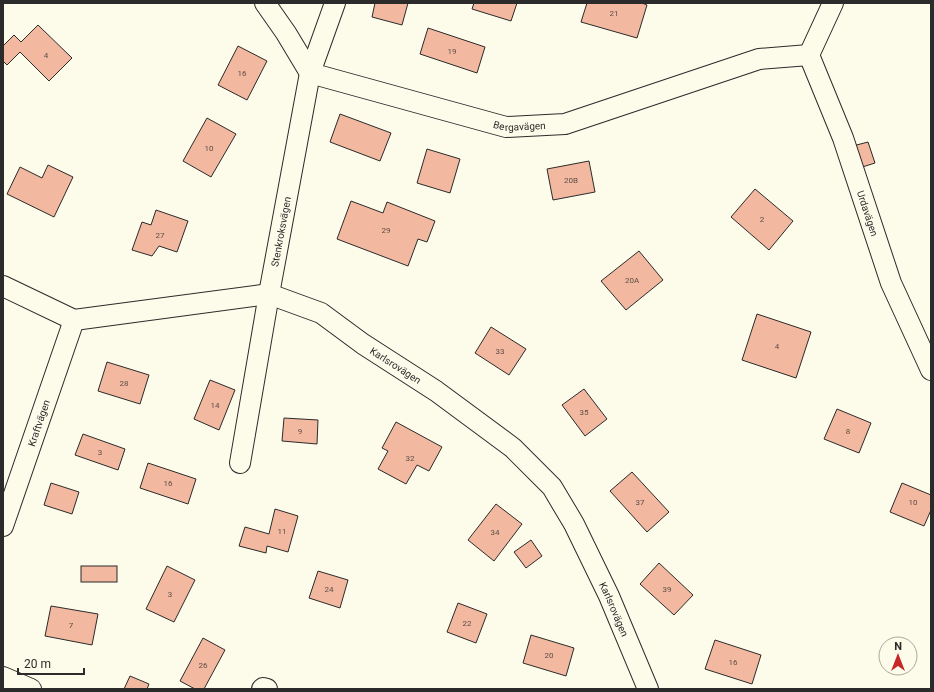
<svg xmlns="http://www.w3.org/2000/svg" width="934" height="692" viewBox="0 0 934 692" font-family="Roboto,sans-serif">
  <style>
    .building { fill: #f2b8a0; stroke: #2b2b2b }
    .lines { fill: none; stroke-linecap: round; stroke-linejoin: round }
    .minor-casing { stroke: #2b2b2b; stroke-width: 22 }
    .minor { stroke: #fdfbea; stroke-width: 20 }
    .labels { text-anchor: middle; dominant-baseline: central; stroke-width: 3; stroke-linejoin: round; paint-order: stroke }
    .number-label { font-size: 8px; fill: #5d4e48 }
    .street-label { font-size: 10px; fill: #2b2b2b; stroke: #fdfbea }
  </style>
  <rect width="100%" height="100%" fill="#fdfbea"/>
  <!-- building -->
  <g class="building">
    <polygon points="375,3 408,3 402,25 372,17"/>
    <polygon points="474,3 517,3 511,21 472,9"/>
    <polygon points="587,3 642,3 647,5 637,38 581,22"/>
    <polygon points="38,25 72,58 49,81 20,52 7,65 3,61 3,46 14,35 21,42"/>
    <polygon points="428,28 485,47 477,73 420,54"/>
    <polygon points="238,46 267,61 247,100 218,85"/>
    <polygon points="340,114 391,133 380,161 330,142"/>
    <polygon points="207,118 236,134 211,177 183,161"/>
    <polygon points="868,142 875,163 856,169 849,147"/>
    <polygon points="427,149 460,159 450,193 417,183"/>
    <polygon points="589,161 595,192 553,200 547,169"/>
    <polygon points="48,165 73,177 54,217 7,194 20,167 42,178"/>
    <polygon points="755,189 793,221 769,250 731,217"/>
    <polygon points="351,201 383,213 387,202 435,221 427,242 418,239 408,266 337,239"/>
    <polygon points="156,210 188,221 177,252 159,246 152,256 132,250 142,222 151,225"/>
    <polygon points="639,251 663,280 626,310 601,281"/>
    <polygon points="757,314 811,332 796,378 742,360"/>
    <polygon points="491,327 526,349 509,375 475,353"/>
    <polygon points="107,362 149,375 140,404 98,391"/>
    <polygon points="210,380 235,390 219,430 194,419"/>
    <polygon points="584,389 607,419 585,436 562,405"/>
    <polygon points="837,409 871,423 859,453 824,439"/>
    <polygon points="284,418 318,420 317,444 282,441"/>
    <polygon points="396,422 442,447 429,471 417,465 406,484 378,469 388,451 382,448"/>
    <polygon points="83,434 125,449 118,470 75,455"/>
    <polygon points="148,463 196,479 188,504 140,488"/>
    <polygon points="632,472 669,512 647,532 610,491"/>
    <polygon points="51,483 79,492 72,514 44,505"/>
    <polygon points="902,483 931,495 931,510 924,526 890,512"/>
    <polygon points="496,504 522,524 494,561 468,540"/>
    <polygon points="275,509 298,516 288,552 267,546 266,553 239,546 245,527 269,534"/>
    <polygon points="531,540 542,556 526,568 514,552"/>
    <polygon points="659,563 693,595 674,615 640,584"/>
    <rect x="81" y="566" width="36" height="16"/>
    <polygon points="167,566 195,580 174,622 146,609"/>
    <polygon points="318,571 348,580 340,608 309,598"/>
    <polygon points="458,603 487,614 476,643 447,632"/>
    <polygon points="51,606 98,614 92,645 45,636"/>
    <polygon points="531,635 574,648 566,676 523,663"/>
    <polygon points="203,638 225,650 204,689 195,689 180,681"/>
    <polygon points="715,640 761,655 752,684 705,669"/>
    <polygon points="130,676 149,684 147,689 124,689"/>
  </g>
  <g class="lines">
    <!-- minor casing -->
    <g class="minor-casing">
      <g id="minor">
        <path id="s1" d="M265,3L286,33L310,73L506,127L565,124L759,59L809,55"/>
        <path id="s2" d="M809,55L843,138L891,283L931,370"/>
        <polyline points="809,55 833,3"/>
        <path id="s3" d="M3,286L74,320L269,294L321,313L363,344L436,391L513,448L552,487L574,524L609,596L648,689"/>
        <path id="s4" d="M240,463L269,294L310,73L335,3"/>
        <path id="s5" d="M3,526L74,320"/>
        <polyline points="3,677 31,689"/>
        <polyline points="262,689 263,688 267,689"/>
      </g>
    </g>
    <!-- minor -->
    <use href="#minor" class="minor"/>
  </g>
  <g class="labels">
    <!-- number labels -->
    <g class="number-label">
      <text x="614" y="13">21</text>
      <text x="452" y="51">19</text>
      <text x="46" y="55">4</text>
      <text x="242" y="73">16</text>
      <text x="209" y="148">10</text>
      <text x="571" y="180">20B</text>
      <text x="762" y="219">2</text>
      <text x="386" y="230">29</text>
      <text x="160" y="235">27</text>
      <text x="632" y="280">20A</text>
      <text x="777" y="346">4</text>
      <text x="500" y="351">33</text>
      <text x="124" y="383">28</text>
      <text x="215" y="405">14</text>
      <text x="584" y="412">35</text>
      <text x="300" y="431">9</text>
      <text x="848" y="431">8</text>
      <text x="100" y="452">3</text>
      <text x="410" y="458">32</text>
      <text x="168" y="483">16</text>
      <text x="640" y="502">37</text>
      <text x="913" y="502">10</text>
      <text x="282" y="531">11</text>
      <text x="495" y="532">34</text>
      <text x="329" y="589">24</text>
      <text x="667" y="589">39</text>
      <text x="170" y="594">3</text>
      <text x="467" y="623">22</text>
      <text x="71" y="625">7</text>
      <text x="549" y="655">20</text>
      <text x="733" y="662">16</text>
      <text x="203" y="665">26</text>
    </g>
    <!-- street labels -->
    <g class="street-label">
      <text stroke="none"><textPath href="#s1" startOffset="300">Bergavägen</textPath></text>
      <text stroke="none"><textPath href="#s2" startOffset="169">Urdavägen</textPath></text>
      <text stroke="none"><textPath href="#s4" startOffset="235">Stenkroksvägen</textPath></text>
      <text stroke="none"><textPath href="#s3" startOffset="422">Karlsrovägen</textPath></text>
      <text stroke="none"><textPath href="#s5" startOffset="109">Kraftvägen</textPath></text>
      <text stroke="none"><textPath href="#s3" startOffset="758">Karlsrovägen</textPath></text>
    </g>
  </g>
  <!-- border -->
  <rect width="934" height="692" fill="none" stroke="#2b2b2b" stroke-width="8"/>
  <!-- north arrow -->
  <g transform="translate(898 656)"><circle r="19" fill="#fdfbea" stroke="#a9a89e"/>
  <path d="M0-3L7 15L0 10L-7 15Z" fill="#c62828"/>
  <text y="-6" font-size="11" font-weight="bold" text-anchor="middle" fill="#2b2b2b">N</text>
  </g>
  <!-- scale -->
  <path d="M18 668v6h66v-6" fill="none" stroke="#2b2b2b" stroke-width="2"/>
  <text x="24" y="668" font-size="12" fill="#2b2b2b" stroke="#fdfbea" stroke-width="3" paint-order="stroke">20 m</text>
</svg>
